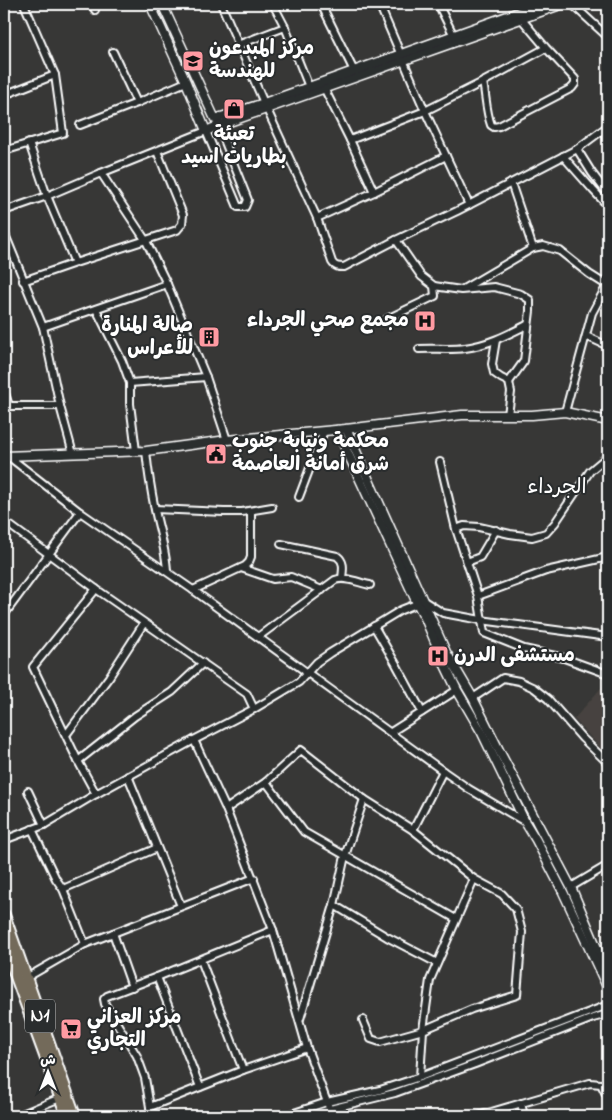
<svg xmlns="http://www.w3.org/2000/svg" width="612" height="1120" viewBox="0 0 612 1120" font-family="'Indie Flower','Playpen Sans Arabic',sans-serif">
  <style>
    .built { fill: #47433f }
    .lines { fill: none; stroke-linecap: round; stroke-linejoin: round }
    .minor-casing { stroke: #fff; stroke-width: 10 }
    .tertiary-casing { stroke: #fff; stroke-width: 11 }
    .trunk-casing { stroke: #fff; stroke-width: 14 }
    .minor { stroke: #2a2d2e; stroke-width: 6 }
    .tertiary { stroke: #2a2d2e; stroke-width: 8 }
    .trunk { stroke: #736b5a; stroke-width: 10 }
    .labels { text-anchor: middle; dominant-baseline: central; stroke-width: 4; stroke-linejoin: round; paint-order: stroke }
    .shield { fill: #2a2d2e; stroke: #bfc0c0; stroke-width: 1 }
    .shield-label { font-size: 19px; font-weight: bold; fill: #fff }
    .poi-label { font-size: 20px; font-weight: bold; fill: #fff; stroke: #2a2d2e; text-anchor: start }
    .neighbourhood-label { font-size: 21px; fill: #fff; stroke: #2a2d2e }
  </style>
  <rect width="100%" height="100%" fill="#373736"/>
  <filter id="ink" filterUnits="userSpaceOnUse"><feTurbulence type="fractalNoise" baseFrequency=".02" numOctaves="2"/><feDisplacementMap in="SourceGraphic" scale="10" xChannelSelector="R" yChannelSelector="G"/><feConvolveMatrix kernelMatrix="1 2 1 2 8 2 1 2 1" color-interpolation-filters="sRGB"/></filter>
  <g filter="url(#ink)">
    <!-- built -->
    <polygon class="built" points="608,680 608,756 574,719"/>
    <g class="lines">
      <!-- minor casing -->
      <g class="minor-casing">
        <g id="minor">
          <polyline points="92,4 95,10"/>
          <path d="M221,4L264,103L317,218L332,262C335,267 339,267 344,267L396,240L457,211L577,149L608,126"/>
          <polyline points="273,4 285,27"/>
          <polyline points="379,4 425,111 469,205"/>
          <polyline points="438,4 454,36"/>
          <polyline points="572,4 608,37"/>
          <polyline points="323,8 354,71"/>
          <path d="M519,16L546,48L575,79V84L572,88L499,126L494,127L491,125C486,111 486,97 483,82L546,48"/>
          <polyline points="240,44 285,27 309,87"/>
          <polyline points="113,52 137,103"/>
          <polyline points="323,86 350,140"/>
          <polyline points="4,95 55,75 24,4"/>
          <polyline points="80,125 137,103 186,82"/>
          <polyline points="29,143 47,196 75,263"/>
          <polyline points="577,149 592,173 608,194"/>
          <polyline points="4,151 63,133 55,75"/>
          <polyline points="563,156 593,190 608,206"/>
          <polyline points="101,173 206,131 238,207 245,207 248,200 217,122"/>
          <polyline points="511,183 533,248"/>
          <polyline points="374,192 446,156"/>
          <polyline points="4,211 47,196 101,173 146,241 167,284 206,377 227,440"/>
          <polyline points="317,218 374,192 350,140 425,111 483,82"/>
          <polyline points="4,232 43,327 60,406 73,454"/>
          <polyline points="396,240 421,276 434,286 461,290 494,287 521,294 530,300 530,311 524,361 509,382"/>
          <polyline points="23,281 75,263 177,230 182,224 183,215 157,151"/>
          <polyline points="463,289 533,248 543,246 560,251 589,274 608,286"/>
          <polyline points="96,309 122,361 130,383 130,404 136,451"/>
          <polyline points="387,319 435,296 434,286"/>
          <polyline points="43,327 167,284"/>
          <polyline points="586,336 608,346"/>
          <polyline points="496,340 492,364 494,373 501,378 509,382 511,392 508,415"/>
          <path d="M419,349C434,348 450,350 465,348C488,345 507,335 527,325"/>
          <polyline points="130,383 206,377"/>
          <polyline points="4,390 9,406"/>
          <polyline points="4,406 60,406"/>
          <polyline points="565,412 592,313 607,285"/>
          <path d="M146,451C148,471 151,490 155,510C159,530 166,550 167,571"/>
          <polyline points="8,456 80,512 193,590 443,771 469,789 525,822"/>
          <polyline points="440,462 456,529 478,596 484,633 524,649 564,658 608,674"/>
          <polyline points="299,497 324,431"/>
          <polyline points="155,509 224,512 242,512 272,507"/>
          <polyline points="4,521 96,589 247,694 254,709"/>
          <polyline points="456,529 464,526 479,527 510,534 532,537 546,533 555,523 590,471 608,456"/>
          <path d="M281,544L337,556C345,562 343,569 342,578"/>
          <polyline points="467,562 480,557 496,530"/>
          <polyline points="241,568 273,579 291,577 322,590"/>
          <polyline points="96,589 33,667 78,761 96,794"/>
          <polyline points="193,590 245,566 249,562 251,557 251,511"/>
          <polyline points="478,596 546,571 608,557"/>
          <polyline points="4,615 80,512"/>
          <polyline points="374,626 396,664 422,712"/>
          <path d="M258,637L335,580C346,576 359,583 370,585"/>
          <polyline points="473,698 503,678 519,681 534,688 548,699 582,738 608,763"/>
          <polyline points="391,732 457,690"/>
          <polyline points="66,735 109,677 144,623"/>
          <polyline points="194,740 226,809 273,930 307,1048 332,1116"/>
          <polyline points="78,761 135,716 172,692 203,663"/>
          <polyline points="128,776 181,906"/>
          <polyline points="266,782 304,832 456,919"/>
          <polyline points="28,791 44,825"/>
          <polyline points="226,809 266,782 301,750 364,799 413,830 474,879 502,894 516,909 522,932 517,995 472,1009 423,1030 380,1042 371,1039 363,1020"/>
          <polyline points="32,829 56,879 63,889 85,944"/>
          <polyline points="413,830 443,771"/>
          <polyline points="4,840 44,825 96,794 194,740 254,709 299,682 317,662 330,653 401,610 424,601 443,613 481,620 608,637"/>
          <polyline points="571,887 608,865"/>
          <polyline points="63,889 157,848"/>
          <polyline points="334,905 387,937 437,963"/>
          <polyline points="113,933 132,987"/>
          <polyline points="201,960 243,1070"/>
          <polyline points="157,977 200,1087"/>
          <polyline points="26,978 85,944 254,878"/>
          <polyline points="300,1019 334,905 345,856 364,799"/>
          <polyline points="420,1077 423,1030 430,980 474,879"/>
          <polyline points="521,1103 524,1116"/>
          <polyline points="150,1107 145,1078 137,1056 105,1004 104,999 107,996 157,977 273,930"/>
          <polyline points="17,1116 60,1098"/>
          <polyline points="151,1116 150,1107 243,1070 307,1048"/>
          <polyline points="285,1116 327,1102 380,1090 420,1077 608,1005"/>
          <polyline points="307,1116 330,1109 395,1093 475,1064 593,1018 608,1014"/>
          <polyline points="478,1116 590,1083 601,1084 608,1098"/>
        </g>
      </g>
      <!-- tertiary casing -->
      <g class="tertiary-casing">
        <g id="tertiary">
          <polyline points="150,4 186,82 206,131 218,126 563,4"/>
          <polyline points="162,4 215,119 264,103 541,4"/>
          <polyline points="346,429 446,652 473,698 501,754 571,887 608,974"/>
          <polyline points="337,430 417,603 425,618 443,661 457,690 482,733 525,822 536,840 563,892 608,989"/>
          <polyline points="4,456 146,451 227,440 346,429 462,415 532,415 565,412 608,421"/>
        </g>
      </g>
      <!-- trunk casing -->
      <g class="trunk-casing">
        <g id="trunk">
          <polyline points="4,915 75,1116"/>
          <polyline points="4,944 67,1116"/>
        </g>
      </g>
      <!-- minor -->
      <use href="#minor" class="minor"/>
      <!-- tertiary -->
      <use href="#tertiary" class="tertiary"/>
      <!-- trunk -->
      <use href="#trunk" class="trunk"/>
    </g>
  </g>
  <!-- icons -->
  <defs>
    <g id="university-square" transform="scale(1.125)"><rect x="-9" y="-9" width="18" height="18" rx="4" fill="#ff9aa2" stroke="#2a2d2e"/><path d="M0-5L7-2L0 1L-7-2ZM-4 1L0 2.5L4 1V4Q0 6-4 4Z" fill="#111"/></g>
    <g id="shop-square" transform="scale(1.125)"><rect x="-9" y="-9" width="18" height="18" rx="4" fill="#ff9aa2" stroke="#2a2d2e"/><path d="M-5-2.5h2.3a2.7 3.5 0 0 1 5.4 0H5L5.5 6h-11ZM-1.5-2.5h3a1.5 2.3 0 0 0-3 0Z" fill="#111"/></g>
    <g id="hospital-square" transform="scale(1.125)"><rect x="-9" y="-9" width="18" height="18" rx="4" fill="#ff9aa2" stroke="#2a2d2e"/><path d="M-5-5h3v3.5h4V-5h3V5h-3V1.5h-4V5h-3Z" fill="#111"/></g>
    <g id="building-square" transform="scale(1.125)"><rect x="-9" y="-9" width="18" height="18" rx="4" fill="#ff9aa2" stroke="#2a2d2e"/><path d="M-4-6H4V6H1V3H-1V6H-4ZM-2.5-4.3h1.7v1.8h-1.7ZM.8-4.3h1.7v1.8H.8ZM-2.5-1h1.7V.8h-1.7ZM.8-1h1.7V.8H.8Z" fill="#111"/></g>
    <g id="civic-square" transform="scale(1.125)"><rect x="-9" y="-9" width="18" height="18" rx="4" fill="#ff9aa2" stroke="#2a2d2e"/><path d="M-.6-6.5H3V-4.5H.6V-3L4-1V1h2V6H-6V1h2V-1L-.6-3ZM-1.2 2.5V6h2.4V2.5Z" fill="#111"/></g>
    <g id="supermarket-square" transform="scale(1.125)"><rect x="-9" y="-9" width="18" height="18" rx="4" fill="#ff9aa2" stroke="#2a2d2e"/><path d="M-6-5.5h2.5l.6 2H6L4.5 2H-2.5L-4.4-4H-6ZM-1.5 3.2a1.3 1.3 0 1 0 .1 0ZM3 3.2a1.3 1.3 0 1 0 .1 0Z" fill="#111"/></g>
  </defs>
  <g fill-rule="evenodd">
    <use href="#university-square" x="193" y="61"/>
    <use href="#shop-square" x="234" y="109"/>
    <use href="#hospital-square" x="425" y="321"/>
    <use href="#building-square" x="209" y="337"/>
    <use href="#civic-square" x="216" y="454"/>
    <use href="#hospital-square" x="438" y="656"/>
    <use href="#supermarket-square" x="71" y="1029"/>
  </g>
  <g class="labels">
    <!-- shield labels -->
    <rect class="shield" x="25" y="999.5" width="30" height="33" rx="4"/>
    <g class="shield-label">
      <text x="40" y="1016">N1</text>
    </g>
    <!-- poi labels -->
    <g class="poi-label">
      <text x="209" y="49">مركز المبدعون<tspan x="209" dy="23">للهندسة</tspan></text>
      <text x="234" y="135" text-anchor="middle">تعبئة<tspan x="234" dy="23">بطاريات اسيد</tspan></text>
      <text x="409" y="321" text-anchor="end">مجمع صحي الجرداء</text>
      <text x="193" y="326" text-anchor="end">صالة المنارة<tspan x="193" dy="23">للأعراس</tspan></text>
      <text x="232" y="442">محكمة ونيابة جنوب<tspan x="232" dy="23">شرق أمانة العاصمة</tspan></text>
      <text x="454" y="656">مستشفى الدرن</text>
      <text x="87" y="1018">مركز العزاني<tspan x="87" dy="23">التجاري</tspan></text>
    </g>
    <!-- neighbourhood labels -->
    <g class="neighbourhood-label">
      <text x="557" y="488">الجرداء</text>
    </g>
  </g>
  <!-- margin -->
  <rect width="612" height="1120" fill="none" stroke="#2a2d2e" stroke-width="20"/>
  <rect x="10" y="10" width="592" height="1100" fill="none" stroke="#fff" stroke-width="2" filter="url(#ink)"/>
  <!-- north arrow -->
  <g transform="translate(48 1072)" stroke="#2a2d2e" stroke-width="4" paint-order="stroke">
  <path d="M0-4L9 19L0 12L-9 19Z" fill="#ffffff"/>
  <text y="-8" font-size="14" font-weight="bold" text-anchor="middle" fill="#ffffff">ش</text>
  </g>
</svg>
